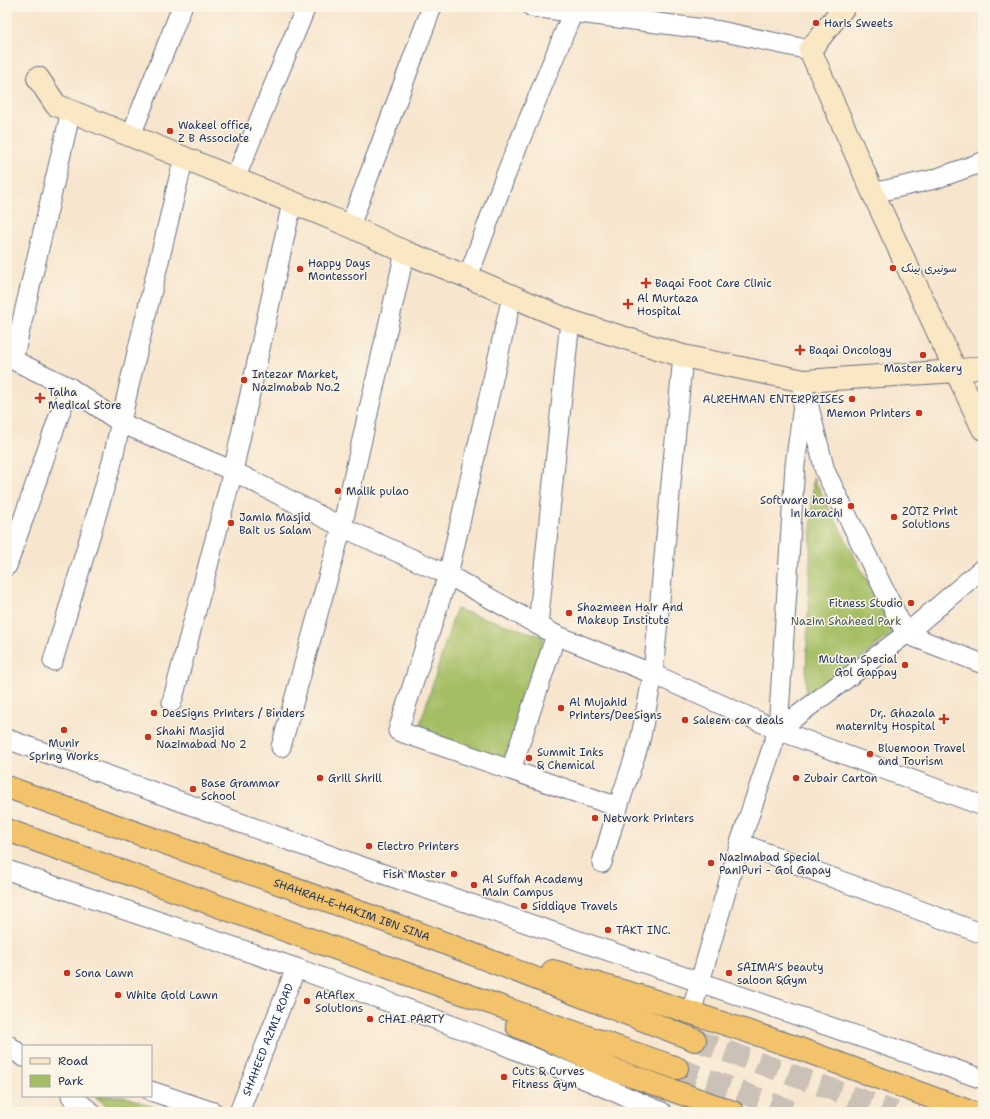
<svg xmlns="http://www.w3.org/2000/svg" width="990" height="1119" viewBox="0 0 990 1119" font-family="'Shantell Sans','Playpen Sans Arabic',sans-serif">
  <style>
    .grass { fill: url(#grass-tufts); stroke: #607661 }
    .park { fill: #a4be64; stroke: #607661 }
    .lines { fill: none; stroke-linecap: round; stroke-linejoin: round }
    .highway-tunnel { stroke: #cbc1b7; stroke-width: 22; stroke-dasharray: 22 11; stroke-linecap: butt }
    .street-casing { stroke: #686f85; stroke-width: 21 }
    .secondary-casing { stroke: #686f85; stroke-width: 24 }
    .highway-casing { stroke: #686f85; stroke-width: 24 }
    .street { stroke: #fff; stroke-width: 19 }
    .secondary { stroke: #fae7c3; stroke-width: 22 }
    .highway { stroke: #f2c36a; stroke-width: 22 }
    .poi-dot { fill: #c8321e; stroke: #fcf5e5; stroke-width: 1.5 }
    .labels { text-anchor: middle; dominant-baseline: central; stroke-width: 3; stroke-linejoin: round; paint-order: stroke }
    .poi-label { font-size: 11px; fill: #1b2f5e; stroke: #fcf5e5; text-anchor: start }
    .park-label { font-size: 11px; fill: #445a60; stroke: #fcf5e5 }
    .street-label { font-size: 11px; fill: #1b2f5e; stroke: #fcf5e5 }
  </style>
  <defs>
    <pattern id="grass-tufts" width="24" height="20" patternUnits="userSpaceOnUse"><rect width="24" height="20" fill="#a4be64"/><path d="M3 7l-1-3M5 7V3M7 7l1-3M15 17l-1-3M17 17v-4M19 17l1-3" fill="none" stroke="#859b56"/></pattern>
  </defs>
  <rect width="100%" height="100%" fill="#fcf5e5"/>
  <filter id="ink" filterUnits="userSpaceOnUse"><feTurbulence type="fractalNoise" baseFrequency=".025" numOctaves="2"/><feDisplacementMap in="SourceGraphic" scale="8" xChannelSelector="R" yChannelSelector="G"/><feConvolveMatrix kernelMatrix="1 2 1 2 8 2 1 2 1" color-interpolation-filters="sRGB"/></filter>
  <filter id="wash" filterUnits="userSpaceOnUse"><feTurbulence type="fractalNoise" baseFrequency=".012" numOctaves="4" result="noise"/><feDisplacementMap in="SourceGraphic" scale="16" xChannelSelector="R" yChannelSelector="G"/><feGaussianBlur stdDeviation="0.9" result="paint"/><feColorMatrix in="noise" values="0 0 0 0 0 0 0 0 0 0 0 0 0 0 0 0 0 1.4 0 .05"/><feComposite in="paint" operator="in"/></filter>
  <g filter="url(#wash)">
    <rect width="100%" height="100%" fill="#f7e5cd"/>
    <!-- grass -->
    <polygon class="grass" points="94,1096 124,1096 168,1112 116,1112"/>
    <!-- park -->
    <g class="park">
      <polygon points="813,477 894,632 805,702"/>
      <polygon points="456,609 544,637 506,759 418,731"/>
    </g>
  </g>
  <g filter="url(#ink)">
    <g class="lines">
      <!-- highway-tunnel -->
      <g class="highway-tunnel">
        <polyline points="695,1040 895,1112"/>
        <polyline points="677,1068 794,1112"/>
      </g>
      <!-- street casing -->
      <g class="street-casing">
        <g id="street">
          <polyline points="532,7 720,31 810,50"/>
          <polyline points="71,111 13,360 69,387 121,423 233,471 342,527 448,575 556,635 653,674 778,730 983,806"/>
          <polyline points="131,135 182,7"/>
          <polyline points="235,179 306,7"/>
          <polyline points="873,193 935,179 983,162"/>
          <polyline points="350,226 432,7"/>
          <polyline points="468,277 506,174 575,7"/>
          <polyline points="512,296 448,575 398,731 618,807"/>
          <polyline points="808,403 825,471 906,634 983,664"/>
          <polyline points="7,566 69,387"/>
          <polyline points="538,625 570,321"/>
          <polyline points="53,661 112,462 128,390 184,157"/>
          <polyline points="172,702 233,471 292,203"/>
          <polyline points="778,730 906,634 983,568"/>
          <polyline points="7,739 357,865 983,1079"/>
          <polyline points="281,747 342,527 405,252"/>
          <polyline points="511,770 556,635"/>
          <polyline points="740,843 983,934"/>
          <polyline points="602,863 618,807 640,741 653,674 683,356"/>
          <polyline points="7,870 296,968 497,1042 662,1112"/>
          <polyline points="691,1013 740,843 778,730 795,465 803,406 804,381"/>
          <polyline points="7,1044 23,1057"/>
          <polyline points="151,1091 213,1112"/>
          <polyline points="71,1096 91,1112"/>
          <path id="s1" d="M239,1112L296,968"/>
        </g>
      </g>
      <!-- secondary casing -->
      <g class="secondary-casing">
        <g id="secondary">
          <polyline points="844,7 810,50 873,193 983,429"/>
          <polyline points="38,78 56,105 350,226 405,252 468,277 570,321 683,356 804,381 956,371 983,367"/>
        </g>
      </g>
      <!-- highway casing -->
      <g class="highway-casing">
        <g id="highway">
          <path id="s2" d="M7,787L413,931L695,1040"/>
          <polyline points="7,830 390,968 677,1068"/>
          <polyline points="553,971 643,997 792,1046 971,1112"/>
          <polyline points="517,1026 612,1069 733,1112"/>
        </g>
      </g>
      <!-- street -->
      <use href="#street" class="street"/>
      <!-- secondary -->
      <use href="#secondary" class="secondary"/>
      <!-- highway -->
      <use href="#highway" class="highway"/>
    </g>
  </g>
  <!-- markers -->
  <g class="poi-dot">
    <circle cx="816" cy="23" r="4"/>
    <circle cx="170" cy="131" r="4"/>
    <circle cx="893" cy="268" r="4"/>
    <circle cx="300" cy="269" r="4"/>
    <path d="M644 277h4v4h4v4h-4v4h-4v-4h-4v-4h4z"/>
    <path d="M626 298h4v4h4v4h-4v4h-4v-4h-4v-4h4z"/>
    <path d="M798 344h4v4h4v4h-4v4h-4v-4h-4v-4h4z"/>
    <circle cx="923" cy="355" r="4"/>
    <circle cx="244" cy="380" r="4"/>
    <path d="M38 392h4v4h4v4h-4v4h-4v-4h-4v-4h4z"/>
    <circle cx="852" cy="399" r="4"/>
    <circle cx="919" cy="413" r="4"/>
    <circle cx="338" cy="491" r="4"/>
    <circle cx="851" cy="506" r="4"/>
    <circle cx="894" cy="517" r="4"/>
    <circle cx="231" cy="523" r="4"/>
    <circle cx="911" cy="603" r="4"/>
    <circle cx="569" cy="613" r="4"/>
    <circle cx="905" cy="665" r="4"/>
    <circle cx="561" cy="708" r="4"/>
    <circle cx="154" cy="713" r="4"/>
    <path d="M942 713h4v4h4v4h-4v4h-4v-4h-4v-4h4z"/>
    <circle cx="685" cy="720" r="4"/>
    <circle cx="64" cy="730" r="4"/>
    <circle cx="148" cy="737" r="4"/>
    <circle cx="870" cy="754" r="4"/>
    <circle cx="529" cy="758" r="4"/>
    <circle cx="320" cy="778" r="4"/>
    <circle cx="796" cy="778" r="4"/>
    <circle cx="193" cy="789" r="4"/>
    <circle cx="595" cy="818" r="4"/>
    <circle cx="369" cy="846" r="4"/>
    <circle cx="711" cy="863" r="4"/>
    <circle cx="454" cy="874" r="4"/>
    <circle cx="474" cy="885" r="4"/>
    <circle cx="524" cy="906" r="4"/>
    <circle cx="608" cy="930" r="4"/>
    <circle cx="67" cy="973" r="4"/>
    <circle cx="729" cy="973" r="4"/>
    <circle cx="118" cy="995" r="4"/>
    <circle cx="307" cy="1001" r="4"/>
    <circle cx="370" cy="1019" r="4"/>
    <circle cx="504" cy="1077" r="4"/>
  </g>
  <g class="labels">
    <!-- poi labels -->
    <g class="poi-label">
      <text x="824" y="23">Haris Sweets</text>
      <text x="178" y="125">Wakeel office,<tspan x="178" dy="13">Z B Associate</tspan></text>
      <text x="308" y="263">Happy Days<tspan x="308" dy="13">Montessori</tspan></text>
      <text x="901" y="268">سونیری بینک</text>
      <text x="655" y="283">Baqai Foot Care Clinic</text>
      <text x="637" y="298">Al Murtaza<tspan x="637" dy="13">Hospital</tspan></text>
      <text x="809" y="350">Baqai Oncology</text>
      <text x="923" y="368" text-anchor="middle">Master Bakery</text>
      <text x="252" y="374">Intezar Market,<tspan x="252" dy="13">Nazimabab No.2</tspan></text>
      <text x="48" y="392">Talha<tspan x="48" dy="13">Medical Store</tspan></text>
      <text x="844" y="399" text-anchor="end">ALREHMAN ENTERPRISES</text>
      <text x="911" y="413" text-anchor="end">Memon Printers</text>
      <text x="346" y="491">Malik pulao</text>
      <text x="843" y="500" text-anchor="end">Software house<tspan x="843" dy="13">in karachi</tspan></text>
      <text x="902" y="511">ZOTZ Print<tspan x="902" dy="13">Solutions</tspan></text>
      <text x="239" y="517">Jamia Masjid<tspan x="239" dy="13">Bait us Salam</tspan></text>
      <text x="903" y="603" text-anchor="end">Fitness Studio</text>
      <text x="577" y="607">Shazmeen Hair And<tspan x="577" dy="13">Makeup Institute</tspan></text>
      <text x="897" y="659" text-anchor="end">Multan Special<tspan x="897" dy="13">Gol Gappay</tspan></text>
      <text x="569" y="702">Al Mujahid<tspan x="569" dy="13">Printers/DeeSigns</tspan></text>
      <text x="162" y="713">DeeSigns Printers / Binders</text>
      <text x="935" y="713" text-anchor="end">Dr,. Ghazala<tspan x="935" dy="13">maternity Hospital</tspan></text>
      <text x="693" y="720">Saleem car deals</text>
      <text x="156" y="731">Shahi Masjid<tspan x="156" dy="13">Nazimabad No 2</tspan></text>
      <text x="64" y="743" text-anchor="middle">Munir<tspan x="64" dy="13">Spring Works</tspan></text>
      <text x="878" y="748">Bluemoon Travel<tspan x="878" dy="13">and Tourism</tspan></text>
      <text x="537" y="752">Summit Inks<tspan x="537" dy="13">&amp; Chemical</tspan></text>
      <text x="328" y="778">Grill Shrill</text>
      <text x="804" y="778">Zubair Carton</text>
      <text x="201" y="783">Base Grammar<tspan x="201" dy="13">School</tspan></text>
      <text x="603" y="818">Network Printers</text>
      <text x="377" y="846">Electro Printers</text>
      <text x="719" y="857">Nazimabad Special<tspan x="719" dy="13">PaniPuri - Gol Gapay</tspan></text>
      <text x="446" y="874" text-anchor="end">Fish Master</text>
      <text x="482" y="879">Al Suffah Academy<tspan x="482" dy="13">Main Campus</tspan></text>
      <text x="532" y="906">Siddique Travels</text>
      <text x="616" y="930">TAKT INC.</text>
      <text x="737" y="967">SAIMA'S beauty<tspan x="737" dy="13">saloon &amp;Gym</tspan></text>
      <text x="75" y="973">Sona Lawn</text>
      <text x="126" y="995">White Gold Lawn</text>
      <text x="315" y="995">AtAflex<tspan x="315" dy="13">Solutions</tspan></text>
      <text x="378" y="1019">CHAI PARTY</text>
      <text x="512" y="1071">Cuts &amp; Curves<tspan x="512" dy="13">Fitness Gym</tspan></text>
    </g>
    <!-- park labels -->
    <g class="park-label">
      <text x="846" y="621">Nazim Shaheed Park</text>
    </g>
    <!-- street labels -->
    <g class="street-label">
      <text stroke="none"><textPath href="#s2" startOffset="366">SHAHRAH-E-HAKIM IBN SINA</textPath></text>
      <text stroke="none"><textPath href="#s1" startOffset="78">SHAHEED AZMI ROAD</textPath></text>
    </g>
  </g>
  <!-- margin -->
  <rect width="990" height="1119" fill="none" stroke="#fcf5e5" stroke-width="24"/>
  <!-- legend -->
  <rect x="22" y="1045" width="130" height="52" fill="#fcf5e5" stroke="#a2a6af"/>
  <rect x="30" y="1058" width="20" height="6" fill="#fae7c3" stroke="#a2a6af"/>
  <text x="58" y="1065" font-size="12" fill="#1b2f5e">Road</text>
  <rect x="30" y="1075" width="20" height="12" fill="#a4be64" stroke="#a2a6af"/>
  <text x="58" y="1085" font-size="12" fill="#1b2f5e">Park</text>
</svg>
